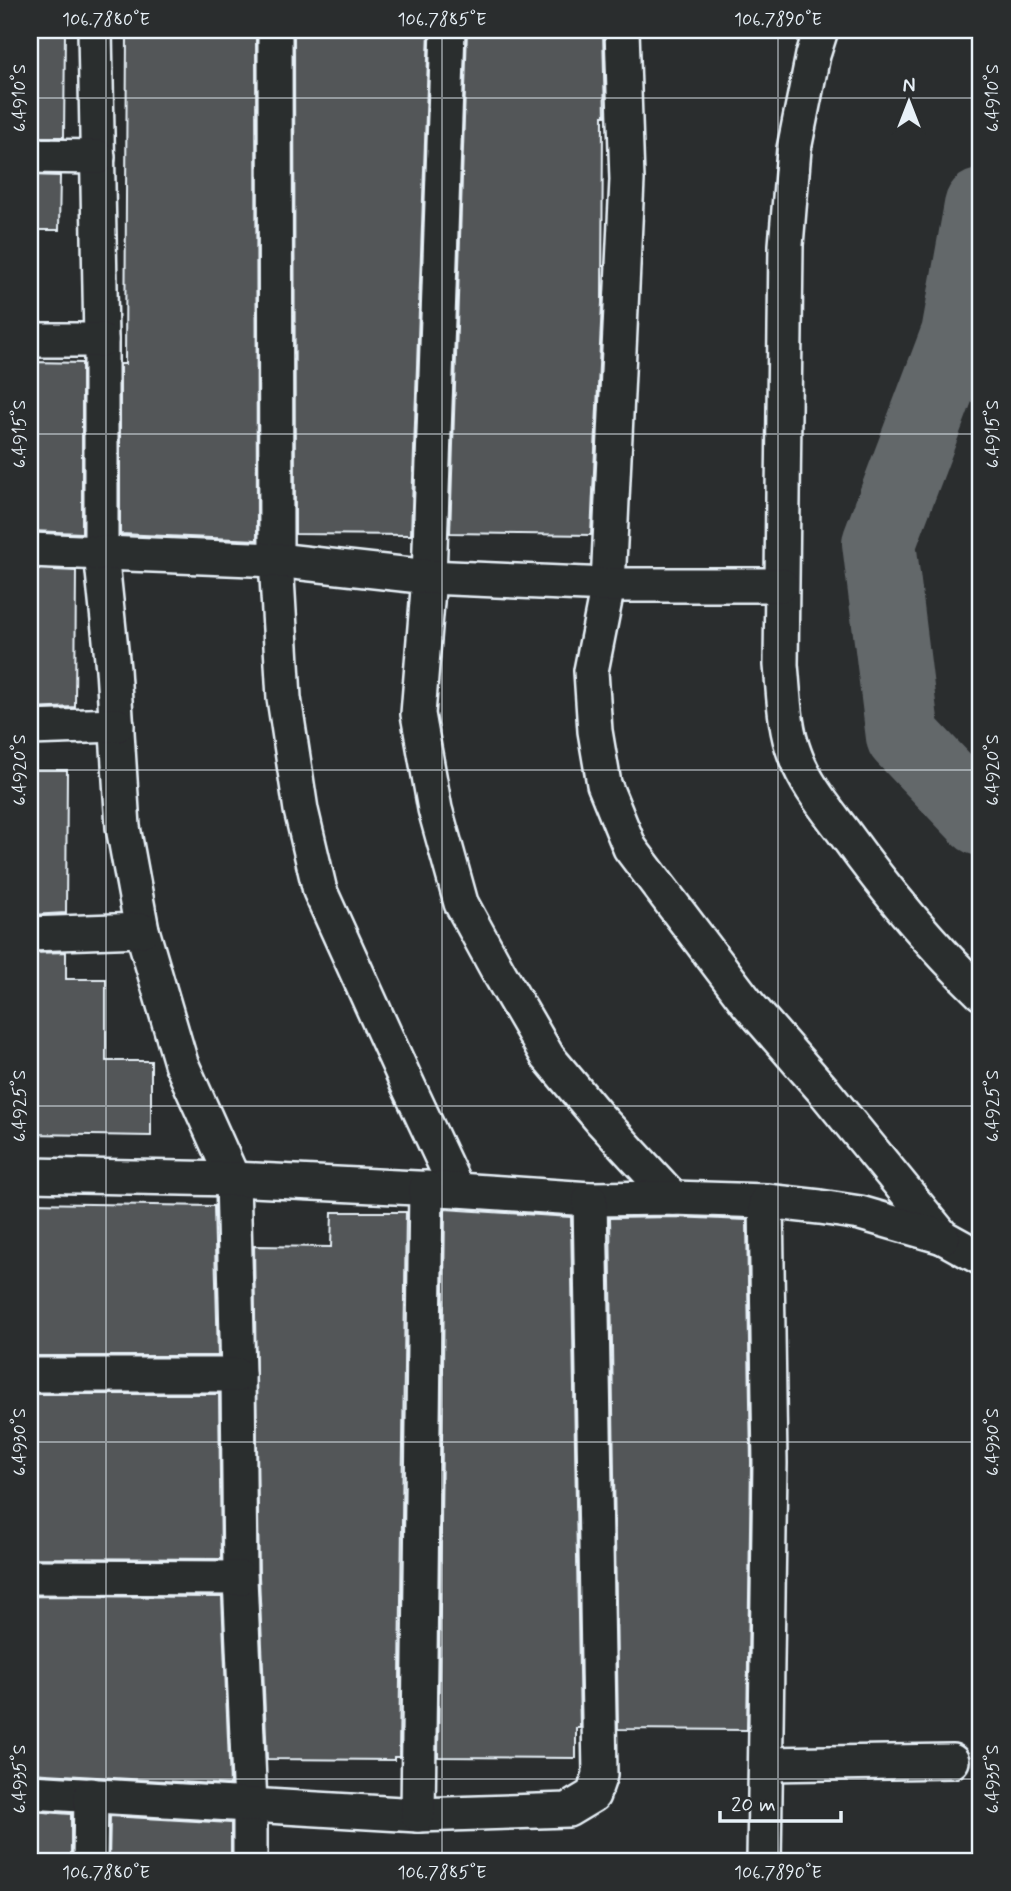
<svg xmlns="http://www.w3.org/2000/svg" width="1011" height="1891" viewBox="0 0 1011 1891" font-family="Mynerve,sans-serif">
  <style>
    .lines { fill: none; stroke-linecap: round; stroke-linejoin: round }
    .river { stroke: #63686b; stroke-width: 74 }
    .building { fill: #535759; stroke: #e8f1f8; stroke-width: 2 }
    .minor-casing { stroke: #e8f1f8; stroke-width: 38 }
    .minor { stroke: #2a2d2e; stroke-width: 33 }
    .ticks { fill: none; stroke: #e8f1f8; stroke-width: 2; stroke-opacity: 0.45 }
    .neatline { fill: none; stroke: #e8f1f8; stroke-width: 2.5 }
    .ticks-label { font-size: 18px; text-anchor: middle; fill: #e8f1f8 }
  </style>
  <rect width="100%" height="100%" fill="#2a2d2e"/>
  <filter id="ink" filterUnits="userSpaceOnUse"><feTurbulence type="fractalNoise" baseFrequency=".0143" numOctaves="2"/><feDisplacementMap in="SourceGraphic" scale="14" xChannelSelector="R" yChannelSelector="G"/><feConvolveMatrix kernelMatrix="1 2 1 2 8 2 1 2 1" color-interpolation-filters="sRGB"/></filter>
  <g filter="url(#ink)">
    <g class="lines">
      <!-- river -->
      <polyline class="river" points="981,206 958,334 879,543 903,737 981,819"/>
    </g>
    <!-- building -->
    <g class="building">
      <polygon points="30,30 65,30 64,137 30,137"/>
      <polygon points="294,30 429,30 411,535 295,534"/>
      <polygon points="467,30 603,30 605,116 603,116 602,303 591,535 450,533"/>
      <polygon points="127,32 256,33 257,540 120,534 120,364 125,364"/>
      <polygon points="30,175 60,176 59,230 30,230"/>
      <polygon points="30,362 82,363 82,533 30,531"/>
      <polygon points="30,569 76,571 75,707 30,709"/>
      <polygon points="33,770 67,770 66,913 31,915"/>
      <polygon points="66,952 66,979 106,979 106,1061 151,1061 151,1136 30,1134 31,953"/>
      <polygon points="30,1203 214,1206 218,1356 30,1356"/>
      <polygon points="445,1209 571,1217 580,1728 576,1728 576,1758 438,1757"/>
      <polygon points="332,1212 406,1212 399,1757 394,1757 394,1760 267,1759 259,1577 254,1246 331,1247"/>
      <polygon points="673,1217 747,1220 751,1463 747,1730 618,1729 610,1218"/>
      <polygon points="30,1394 219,1394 221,1559 30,1558"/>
      <polygon points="30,1596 222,1597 230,1785 30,1773"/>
      <polygon points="30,1811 71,1814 71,1861 30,1861"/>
      <polygon points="110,1816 231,1823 231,1861 109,1861"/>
    </g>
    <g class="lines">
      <!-- minor casing -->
      <g class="minor-casing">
        <g id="minor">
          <polyline points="95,30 101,340 101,552 113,669 123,827 142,930 181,1063 233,1179 238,1375 240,1578 250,1805 250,1861"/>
          <polyline points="275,30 276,560 284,698 301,810 320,891 406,1081 457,1190"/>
          <polyline points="448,30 429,577 418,714 435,809 461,903 498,971 548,1057 600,1119 673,1198"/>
          <polyline points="622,30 627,180 608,585 591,671 595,731 604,784 630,848 748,1004 823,1090 943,1237 981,1258"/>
          <path d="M821,30L813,55L794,149L786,245L781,665C784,695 784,727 795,755C805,783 825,807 843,831C884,888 930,944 981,993"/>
          <polyline points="30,156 98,157"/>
          <polyline points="30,340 101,340"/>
          <polyline points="30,550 276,560 429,577 608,585 781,585"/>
          <polyline points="30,728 117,725"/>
          <polyline points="30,934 142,930"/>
          <polyline points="30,1175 233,1179 457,1190 590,1199 673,1198 766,1201 820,1207 860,1213 943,1237"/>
          <polyline points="30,1375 238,1375"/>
          <polyline points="30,1577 240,1578"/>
          <polyline points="766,1764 952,1761"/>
          <polyline points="30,1792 418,1815 568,1810 593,1795 600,1775 590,1199"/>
          <polyline points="418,1815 426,1188"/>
          <polyline points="90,1861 91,1795"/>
          <polyline points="764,1861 770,1463 766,1201"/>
        </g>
      </g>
      <!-- minor -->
      <use href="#minor" class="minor"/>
    </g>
  </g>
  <!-- ticks -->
  <path class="ticks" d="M106,30V1861M442,30V1861M778,30V1861M30,98H981M30,434H981M30,770H981M30,1106H981M30,1442H981M30,1779H981"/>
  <!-- margin -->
  <rect width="1011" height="1891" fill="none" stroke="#2a2d2e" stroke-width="77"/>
  <!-- north arrow -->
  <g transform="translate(909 102)" stroke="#2a2d2e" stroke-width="5" paint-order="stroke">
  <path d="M0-5L12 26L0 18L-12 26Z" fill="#e8f1f8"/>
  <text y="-10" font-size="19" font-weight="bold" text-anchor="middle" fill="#e8f1f8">N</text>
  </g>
  <!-- scale -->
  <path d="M720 1811v10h121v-10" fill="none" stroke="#e8f1f8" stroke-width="3.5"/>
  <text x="731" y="1811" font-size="21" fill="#e8f1f8" stroke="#2a2d2e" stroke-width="5" paint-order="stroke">20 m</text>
  <rect x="38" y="38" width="934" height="1815" class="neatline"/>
  <g class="ticks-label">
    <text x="106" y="25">106.7880°E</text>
    <text x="442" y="25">106.7885°E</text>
    <text x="778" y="25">106.7890°E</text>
    <text transform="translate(19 98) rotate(-90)" y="6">6.4910°S</text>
    <text transform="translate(992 98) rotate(-90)" y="6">6.4910°S</text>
    <text transform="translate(19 434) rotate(-90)" y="6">6.4915°S</text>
    <text transform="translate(992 434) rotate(-90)" y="6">6.4915°S</text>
    <text transform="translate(19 770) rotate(-90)" y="6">6.4920°S</text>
    <text transform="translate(992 770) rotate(-90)" y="6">6.4920°S</text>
    <text transform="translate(19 1106) rotate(-90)" y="6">6.4925°S</text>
    <text transform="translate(992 1106) rotate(-90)" y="6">6.4925°S</text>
    <text transform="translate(19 1442) rotate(-90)" y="6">6.4930°S</text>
    <text transform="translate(992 1442) rotate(-90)" y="6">6.4930°S</text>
    <text transform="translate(19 1779) rotate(-90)" y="6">6.4935°S</text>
    <text transform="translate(992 1779) rotate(-90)" y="6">6.4935°S</text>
    <text x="106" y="1878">106.7880°E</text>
    <text x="442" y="1878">106.7885°E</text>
    <text x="778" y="1878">106.7890°E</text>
  </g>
</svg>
